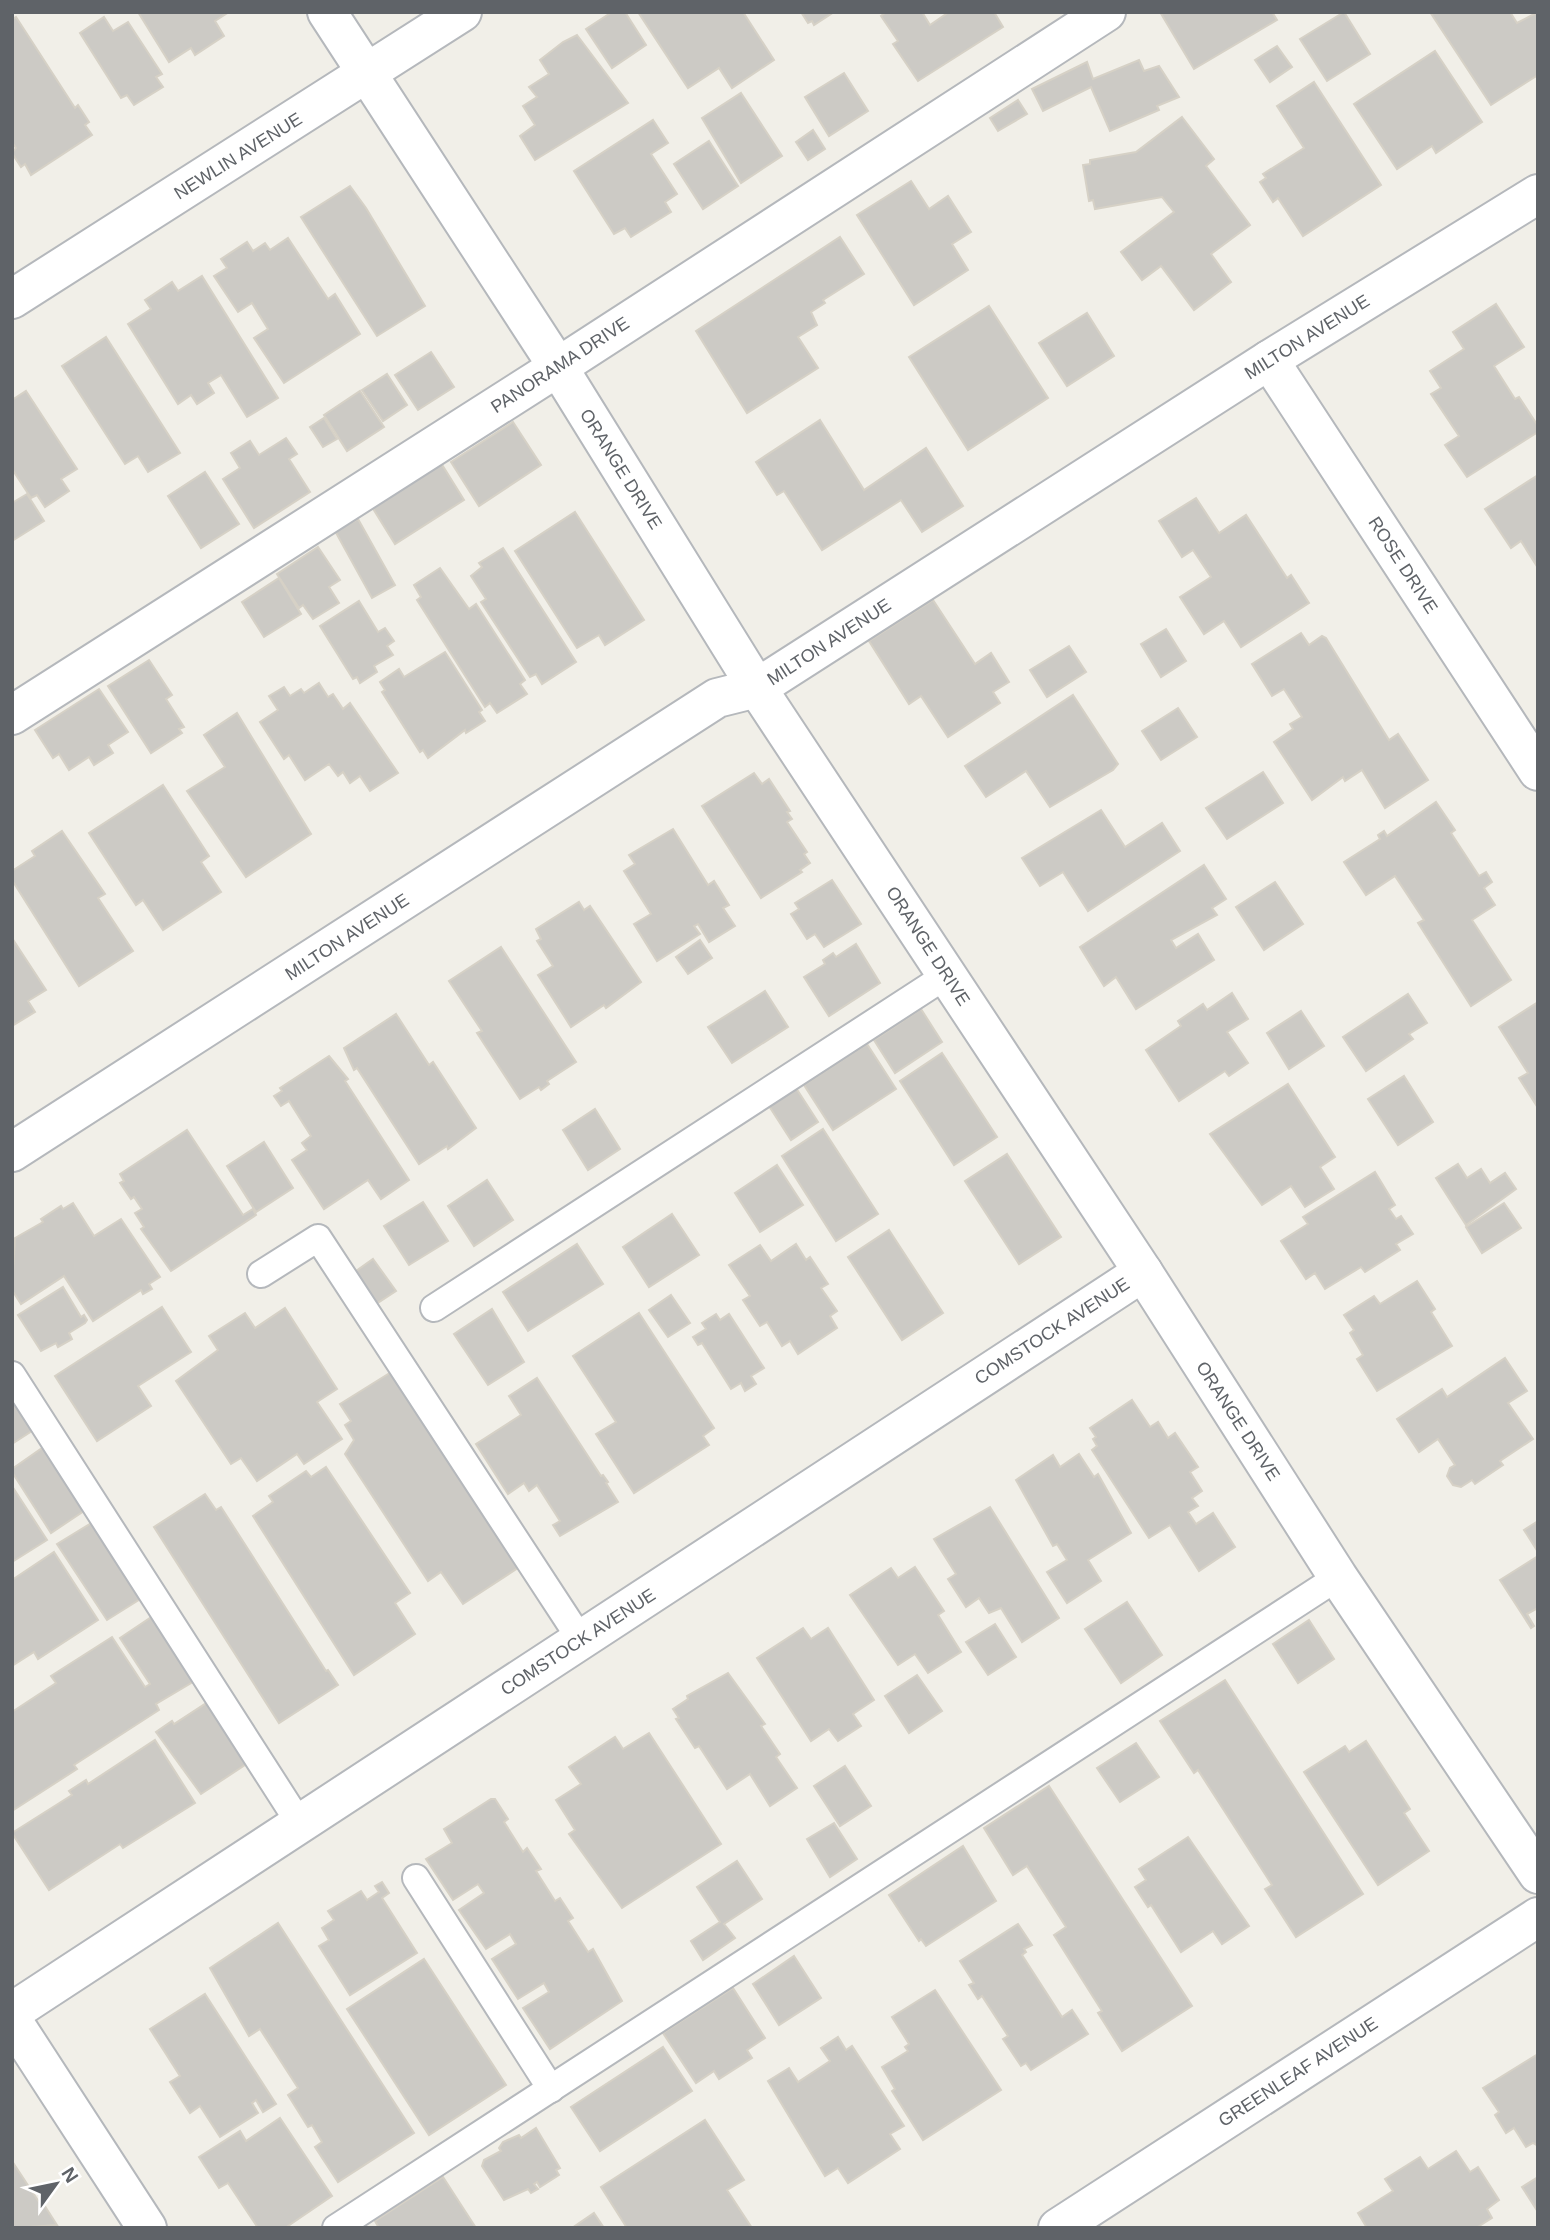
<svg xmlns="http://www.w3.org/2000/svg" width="1550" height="2240" viewBox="0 0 1550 2240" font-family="Helvetica,sans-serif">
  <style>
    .building { fill: #cccac5; stroke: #d6d1c6; stroke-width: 2 }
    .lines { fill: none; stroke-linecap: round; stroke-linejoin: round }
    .service-casing { stroke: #b5b8bc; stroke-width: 30 }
    .minor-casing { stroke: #b5b8bc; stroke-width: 42 }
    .tertiary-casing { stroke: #b5b8bc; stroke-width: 42 }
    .service { stroke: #fff; stroke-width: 26 }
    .minor { stroke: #fff; stroke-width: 38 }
    .tertiary { stroke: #fff; stroke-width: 38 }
    .labels { text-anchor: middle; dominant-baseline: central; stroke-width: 5; stroke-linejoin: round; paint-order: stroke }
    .street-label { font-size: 18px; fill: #5f6368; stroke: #fff }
  </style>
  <rect width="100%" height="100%" fill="#f1efe8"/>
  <!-- building -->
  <g class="building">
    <polygon points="138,12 229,12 215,21 224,36 195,55 191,48 169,62"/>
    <polygon points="612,12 625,12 646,45 612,68 586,29"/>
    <polygon points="638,12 743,12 774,60 732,88 719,68 688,88"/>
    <polygon points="801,12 834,12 814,25 812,21 808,23"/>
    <polygon points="886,12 922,12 930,25 949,12 994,12 1003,27 918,81 893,44 898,41 881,16"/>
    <polygon points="1160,12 1272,12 1277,20 1194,69"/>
    <polygon points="1344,12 1370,54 1327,81 1300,39"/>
    <polygon points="1430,12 1510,12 1517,23 1538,12 1538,75 1491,105"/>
    <polygon points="16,17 75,108 78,105 89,122 85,125 92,135 31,175 25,164 21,167 12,153 16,148 12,142 12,19"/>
    <polygon points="104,17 113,31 128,22 162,74 156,77 163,87 134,105 127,95 121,98 80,33"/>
    <polygon points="577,35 628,103 535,160 520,136 535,125 523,106 537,97 529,87 549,74 540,60 563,42"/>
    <polygon points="1277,46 1292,67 1270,82 1255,60"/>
    <polygon points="1435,51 1482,122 1436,153 1432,146 1397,169 1354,104"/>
    <polygon points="1139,60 1144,71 1159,66 1179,97 1157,106 1159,110 1110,131 1091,87 1043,111 1032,89 1087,62 1093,79"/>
    <polygon points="844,73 868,111 829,136 805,97"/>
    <polygon points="1314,82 1381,185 1303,236 1278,198 1273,202 1260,182 1266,178 1263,174 1304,148 1277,106"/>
    <polygon points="741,93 782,156 741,183 702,118"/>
    <polygon points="1018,100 1027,114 998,131 990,118"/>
    <polygon points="1182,117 1214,159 1206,166 1250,225 1211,254 1231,282 1194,310 1161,266 1142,280 1121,252 1174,212 1162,197 1095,209 1093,200 1089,201 1083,165 1090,164 1090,160 1136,152"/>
    <polygon points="653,120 668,143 651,154 677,194 665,202 671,212 631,237 625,228 614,234 574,171"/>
    <polygon points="813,130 825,149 808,160 796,142"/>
    <polygon points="709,141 738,186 703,209 674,164"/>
    <polygon points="911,181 929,209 948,196 971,232 952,244 968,270 914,305 857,215"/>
    <polygon points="350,186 366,208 425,306 377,336 301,217"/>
    <polygon points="840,237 864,274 823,300 825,303 811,312 817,325 798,337 818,368 747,413 696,331"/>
    <polygon points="288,238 328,299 335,294 360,334 284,383 254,338 268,329 252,303 238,312 214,276 227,268 221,259 247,242 253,251 265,243 270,250"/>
    <polygon points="202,276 278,398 247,417 221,375 208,383 214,393 197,404 191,395 178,404 128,324 151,309 145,300 172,282 178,291"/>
    <polygon points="1496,304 1524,347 1494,366 1515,399 1519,397 1538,426 1538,432 1467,477 1445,445 1459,436 1431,394 1441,388 1430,371 1464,349 1453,332"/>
    <polygon points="989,306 1048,398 968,450 909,357"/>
    <polygon points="1087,313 1114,356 1067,386 1039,343"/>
    <polygon points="106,337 180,453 148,472 138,456 125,464 62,366"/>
    <polygon points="431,352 454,387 418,410 395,375"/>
    <polygon points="387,374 407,405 383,421 362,390"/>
    <polygon points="26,391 77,469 61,479 69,491 45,507 37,495 31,498 12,469 12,400"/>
    <polygon points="360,391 384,427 347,451 324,415"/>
    <polygon points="324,418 337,439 323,447 310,427"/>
    <polygon points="820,420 864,490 926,448 963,506 922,532 901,500 822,550 784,491 777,495 756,462"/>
    <polygon points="513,422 541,465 479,506 451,462"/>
    <polygon points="286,438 297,454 289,459 310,492 254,528 223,479 240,468 231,453 250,441 259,455"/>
    <polygon points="441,463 464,500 395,544 372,507"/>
    <polygon points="205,472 239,524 201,548 168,496"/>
    <polygon points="1538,475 1538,568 1521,541 1511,548 1485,509"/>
    <polygon points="27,494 44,521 12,541 12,503"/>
    <polygon points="1196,498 1219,533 1246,515 1287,578 1291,575 1309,603 1241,647 1224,621 1204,634 1180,597 1211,577 1193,550 1182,557 1159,521"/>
    <polygon points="575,512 644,620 605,645 599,635 577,648 515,551"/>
    <polygon points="358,519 395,585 372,598 335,531"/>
    <polygon points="318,547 340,580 329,587 339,603 313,619 303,605 299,608 277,574"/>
    <polygon points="503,548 576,662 542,684 536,674 530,677 481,602 486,599 471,576 482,567 479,563"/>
    <polygon points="440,568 469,609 476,604 525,680 520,684 527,694 497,713 490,703 485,707 417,600 421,597 414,585"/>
    <polygon points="279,578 301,614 264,637 242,602"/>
    <polygon points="933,600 975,664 991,653 1009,682 993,692 1000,703 948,737 921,696 909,704 869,641"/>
    <polygon points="359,601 378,632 385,628 394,641 387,646 393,655 374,666 377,672 360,683 357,677 353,679 320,626"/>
    <polygon points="1166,629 1186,661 1161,677 1141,644"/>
    <polygon points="1301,633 1309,645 1322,636 1326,638 1389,740 1398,734 1428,780 1385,808 1362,770 1345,781 1343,777 1312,800 1274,742 1293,729 1290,724 1302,717 1284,689 1272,696 1252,664"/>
    <polygon points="1069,646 1086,672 1047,697 1030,670"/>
    <polygon points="445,652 482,710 479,712 485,721 466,733 465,730 428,758 423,750 420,752 382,692 385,690 380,682 399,669 404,677"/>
    <polygon points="149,660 172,695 166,699 184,727 179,729 182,733 151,753 108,686"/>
    <polygon points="319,683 328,697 333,694 343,709 350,703 398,773 370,791 360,776 350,783 343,772 338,776 329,764 305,780 289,755 284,759 260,722 278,710 269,696 284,687 290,696 301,689 304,693"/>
    <polygon points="99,689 128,732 108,745 113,753 94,765 89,757 69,770 59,754 53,758 35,730"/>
    <polygon points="1073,695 1118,764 1113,770 1050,807 1026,771 986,797 965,766"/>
    <polygon points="1178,708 1197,737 1161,760 1142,731"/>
    <polygon points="237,713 311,834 246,877 187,791 225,767 204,735"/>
    <polygon points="1263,772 1283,803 1227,839 1206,808"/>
    <polygon points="754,773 762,784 769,779 790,811 787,812 792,819 787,822 807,852 804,854 810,863 800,870 802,872 761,898 702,806"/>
    <polygon points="163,785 209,856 201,862 221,892 163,930 143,900 136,905 89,833"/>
    <polygon points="1436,802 1455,830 1451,833 1479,876 1486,872 1492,882 1484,888 1495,905 1472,920 1511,980 1471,1006 1418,923 1424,920 1395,876 1366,895 1344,862 1380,839 1378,835 1384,831 1387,836"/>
    <polygon points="1101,810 1125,847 1162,823 1180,851 1088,911 1063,872 1040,886 1022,858"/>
    <polygon points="673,829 708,885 714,881 729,905 723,908 735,926 709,942 698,924 694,926 700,934 657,961 634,924 651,914 624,871 635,864 629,855"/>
    <polygon points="62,831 105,894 98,898 133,951 79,986 12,880 12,871 35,856 32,851"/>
    <polygon points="1204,865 1226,899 1212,908 1217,915 1171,940 1176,948 1198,934 1214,960 1136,1009 1116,977 1104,986 1080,947"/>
    <polygon points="832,880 861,924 824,947 815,934 807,939 791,914 799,909 795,903"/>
    <polygon points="1275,882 1303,924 1264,950 1236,907"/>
    <polygon points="579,902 584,910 590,906 641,982 606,1008 604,1005 571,1027 538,975 553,966 537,941 541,939 536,929"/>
    <polygon points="12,938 46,990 28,1001 35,1012 12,1026"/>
    <polygon points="700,940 712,958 688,974 676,957"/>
    <polygon points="856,944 880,983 829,1016 804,977 825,964 823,960 833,953 836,957"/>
    <polygon points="501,947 576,1062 547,1081 549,1084 541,1090 539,1087 520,1099 477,1033 482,1031 449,981"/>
    <polygon points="765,991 788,1027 732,1063 708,1027"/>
    <polygon points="1232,993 1248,1019 1227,1032 1248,1063 1229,1076 1225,1071 1179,1101 1146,1050 1181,1026 1178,1021 1203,1004 1207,1010"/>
    <polygon points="1408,994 1427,1023 1409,1034 1413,1039 1366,1071 1343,1037"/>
    <polygon points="1538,1002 1538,1108 1519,1078 1528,1073 1499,1027"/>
    <polygon points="921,1009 942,1042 895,1073 874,1040"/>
    <polygon points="1301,1011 1324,1046 1289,1069 1267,1033"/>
    <polygon points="396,1014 429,1065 433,1062 476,1128 448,1149 447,1146 419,1164 357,1068 354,1070 344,1048"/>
    <polygon points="867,1044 896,1089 833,1130 804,1085"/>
    <polygon points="942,1053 997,1137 954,1165 900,1081"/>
    <polygon points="329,1056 348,1079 345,1081 409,1180 381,1199 368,1180 324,1209 292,1160 307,1150 302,1143 311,1136 289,1101 281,1106 274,1096 282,1091 280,1088"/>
    <polygon points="1404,1076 1433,1122 1398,1145 1368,1099"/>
    <polygon points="1288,1084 1335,1157 1320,1167 1334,1189 1305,1207 1291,1186 1262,1205 1210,1134"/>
    <polygon points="796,1088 818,1122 791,1140 769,1106"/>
    <polygon points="595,1109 620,1149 588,1170 563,1130"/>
    <polygon points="823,1129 878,1214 836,1241 782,1156"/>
    <polygon points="187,1130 243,1215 253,1209 256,1215 171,1271 141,1229 144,1227 135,1213 142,1209 134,1197 131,1199 120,1183 124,1181 120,1174"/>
    <polygon points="264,1142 293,1188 256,1212 227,1166"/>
    <polygon points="1007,1154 1061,1237 1019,1264 965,1181"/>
    <polygon points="1458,1164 1467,1178 1481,1169 1490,1183 1505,1173 1516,1189 1466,1225 1436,1178"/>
    <polygon points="777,1165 803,1205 760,1232 735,1193"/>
    <polygon points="1375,1172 1395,1205 1389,1209 1396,1219 1401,1216 1413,1234 1396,1244 1400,1250 1365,1272 1361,1267 1325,1289 1315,1273 1306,1279 1281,1241 1308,1224 1303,1217"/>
    <polygon points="487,1180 513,1220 474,1246 448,1206"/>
    <polygon points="423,1202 448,1241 409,1265 384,1226"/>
    <polygon points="73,1203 94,1236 121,1219 160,1277 149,1284 152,1289 143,1294 141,1290 93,1321 64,1276 21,1304 12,1290 15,1238 43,1222 41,1219 61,1206 63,1209"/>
    <polygon points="1504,1203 1521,1228 1482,1253 1466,1227"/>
    <polygon points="672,1214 699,1255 649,1287 623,1247"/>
    <polygon points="889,1230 943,1313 902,1340 848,1257"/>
    <polygon points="577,1244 603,1284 528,1331 503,1292"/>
    <polygon points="796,1244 806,1260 810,1257 828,1284 821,1288 837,1311 830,1316 837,1328 798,1354 790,1341 782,1346 767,1322 760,1326 743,1300 750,1296 729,1265 760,1245 771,1261"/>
    <polygon points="373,1259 396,1291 376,1304 356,1271"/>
    <polygon points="1417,1281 1435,1309 1431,1312 1452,1346 1377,1391 1357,1359 1363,1355 1350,1333 1354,1330 1344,1315 1374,1296 1380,1304"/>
    <polygon points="63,1287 81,1317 84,1315 87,1320 85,1323 69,1333 72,1339 58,1347 56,1343 41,1351 18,1315"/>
    <polygon points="671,1295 690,1323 668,1337 649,1310"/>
    <polygon points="162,1307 191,1352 138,1386 151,1406 97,1441 55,1376"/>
    <polygon points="285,1308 337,1389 317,1402 342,1439 304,1464 297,1454 257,1481 241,1458 231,1464 176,1381 218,1350 209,1336 245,1313 255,1328"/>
    <polygon points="492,1309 524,1362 488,1385 454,1334"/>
    <polygon points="639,1313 714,1428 703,1436 709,1445 634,1493 596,1434 616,1422 573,1356"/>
    <polygon points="716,1314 720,1320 729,1314 764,1368 751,1376 756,1384 745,1391 741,1383 731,1389 702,1343 698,1345 693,1337 706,1329 702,1323"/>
    <polygon points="1505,1358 1527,1391 1508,1403 1533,1439 1500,1461 1503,1465 1475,1484 1472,1480 1461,1487 1453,1485 1447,1476 1450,1468 1455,1465 1438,1439 1419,1452 1397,1419 1442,1389 1447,1397"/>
    <polygon points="396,1369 524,1564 463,1604 441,1572 428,1581 345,1454 354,1440 345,1425 351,1421 340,1404"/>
    <polygon points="537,1378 601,1476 603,1475 608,1482 606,1483 618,1502 560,1536 553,1525 560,1521 537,1485 529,1491 524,1483 508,1494 476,1444 521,1415 509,1396"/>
    <polygon points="12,1395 35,1429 12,1444"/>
    <polygon points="1132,1400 1150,1427 1158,1422 1168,1438 1175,1433 1198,1467 1190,1472 1202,1491 1192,1498 1198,1506 1188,1512 1196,1524 1213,1513 1235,1547 1199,1571 1170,1525 1149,1538 1092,1450 1097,1446 1093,1439 1096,1437 1090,1428"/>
    <polygon points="45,1446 87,1509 51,1533 12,1472 12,1469"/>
    <polygon points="1079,1454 1094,1477 1098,1474 1131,1533 1088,1560 1101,1581 1067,1603 1047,1572 1067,1560 1057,1544 1053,1546 1016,1480 1053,1455 1060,1467"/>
    <polygon points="326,1467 410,1593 395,1603 415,1634 354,1675 253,1516 273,1502 269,1496 306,1471 311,1477"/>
    <polygon points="12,1486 47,1540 12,1562"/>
    <polygon points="205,1494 216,1510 221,1507 326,1671 328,1670 338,1685 279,1723 154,1527"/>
    <polygon points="990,1507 1059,1618 1022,1642 1001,1608 989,1613 979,1598 966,1607 948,1579 956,1574 934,1539"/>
    <polygon points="1538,1521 1538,1552 1524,1530"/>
    <polygon points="93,1522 142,1598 107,1620 57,1544"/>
    <polygon points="54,1552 98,1620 38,1659 34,1652 12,1666 12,1580"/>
    <polygon points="1538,1556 1538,1608 1527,1614 1534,1626 1531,1628 1500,1580"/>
    <polygon points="915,1567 944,1611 938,1615 961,1652 928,1673 915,1654 898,1665 850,1595 891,1568 898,1578"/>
    <polygon points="1127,1602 1162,1655 1121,1683 1085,1629"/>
    <polygon points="156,1614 198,1679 156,1704 159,1710 74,1765 77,1769 12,1811 12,1712 56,1683 51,1676 112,1637 145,1687 150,1684 120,1638"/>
    <polygon points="1309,1620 1334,1659 1298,1683 1273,1644"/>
    <polygon points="995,1624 1016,1657 988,1675 966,1642"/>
    <polygon points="803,1628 811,1639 828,1628 874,1700 853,1714 861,1726 838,1741 829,1729 811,1741 757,1658"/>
    <polygon points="728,1673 765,1724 761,1726 780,1754 776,1757 797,1788 770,1806 750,1774 727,1789 699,1746 695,1748 676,1719 679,1718 673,1709 688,1699 687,1696"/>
    <polygon points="917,1675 942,1711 909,1733 885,1696"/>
    <polygon points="1225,1680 1363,1894 1296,1937 1265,1889 1272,1885 1198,1770 1194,1773 1160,1721"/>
    <polygon points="208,1702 248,1763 201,1794 156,1732 172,1721 174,1724"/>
    <polygon points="649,1733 721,1844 622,1908 569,1834 575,1830 556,1800 581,1784 569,1767 615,1737 623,1749"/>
    <polygon points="155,1740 195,1803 123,1848 120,1844 49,1890 12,1833 72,1795 69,1791 86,1780 88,1784"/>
    <polygon points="1366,1741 1410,1809 1404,1813 1429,1851 1378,1885 1304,1772 1345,1746 1349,1752"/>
    <polygon points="1136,1743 1159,1777 1120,1802 1097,1768"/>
    <polygon points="845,1766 871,1806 840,1826 814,1786"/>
    <polygon points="1049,1786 1192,2006 1122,2051 1098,2013 1102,2011 1054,1935 1066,1927 1027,1866 1013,1875 984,1828"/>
    <polygon points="491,1799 495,1799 508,1819 504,1822 523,1852 527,1848 541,1869 536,1871 555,1901 560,1898 573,1918 568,1921 588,1952 593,1949 622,2001 550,2049 523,2008 549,1992 544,1983 518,1999 492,1959 516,1944 510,1934 486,1949 459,1910 484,1893 478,1884 453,1900 426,1859 452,1843 444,1829"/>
    <polygon points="834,1823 857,1859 830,1877 807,1839"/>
    <polygon points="1188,1837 1249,1926 1222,1944 1213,1931 1181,1952 1151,1905 1148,1907 1135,1887 1146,1880 1139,1869"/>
    <polygon points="963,1846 996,1901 926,1946 921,1939 919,1941 889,1895"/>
    <polygon points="737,1861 762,1899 724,1924 735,1938 703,1960 691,1941 720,1922 697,1887"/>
    <polygon points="382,1882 389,1893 382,1898 417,1953 350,1995 319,1946 329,1940 322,1928 334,1920 328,1911 361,1891 367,1900 379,1892 375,1886"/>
    <polygon points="278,1923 414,2133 338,2182 315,2147 322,2142 312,2125 308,2127 288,2095 298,2088 260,2029 249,2036 210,1968"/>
    <polygon points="1018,1924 1032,1945 1024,1949 1026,1952 1022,1955 1062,2017 1072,2010 1088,2034 1031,2070 1026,2063 1021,2066 1003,2039 1008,2036 982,1996 978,1999 969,1985 974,1983 960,1961"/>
    <polygon points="794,1956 821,1998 779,2025 753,1984"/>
    <polygon points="424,1959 506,2085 429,2135 347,2009"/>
    <polygon points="733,1988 765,2038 747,2050 752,2058 719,2079 714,2071 696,2083 663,2033"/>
    <polygon points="935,1990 1001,2090 923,2140 892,2091 895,2089 882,2067 908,2051 905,2047 909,2044 892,2017"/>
    <polygon points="205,1994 276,2104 263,2112 256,2100 252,2103 258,2113 220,2137 200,2106 190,2113 170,2082 180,2076 150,2029"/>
    <polygon points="838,2037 846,2050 852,2046 904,2126 890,2134 900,2149 848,2183 838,2168 825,2176 768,2081 789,2068 798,2082 830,2061 821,2048"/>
    <polygon points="663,2047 692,2091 600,2151 571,2107"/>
    <polygon points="1538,2054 1538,2146 1533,2143 1526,2147 1514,2128 1506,2133 1495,2115 1499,2112 1483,2088"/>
    <polygon points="280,2118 332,2196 285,2228 258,2228 228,2183 219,2188 199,2157 240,2131 246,2141"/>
    <polygon points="705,2120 744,2180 727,2190 752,2228 627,2228 601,2187"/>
    <polygon points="536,2128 560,2168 556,2170 559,2175 540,2187 537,2182 534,2184 538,2189 531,2193 528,2189 504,2200 482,2166 484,2160 501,2151 499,2148 503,2142 519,2135 521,2138"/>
    <polygon points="1456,2151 1470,2172 1478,2167 1499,2200 1487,2209 1492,2218 1476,2228 1367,2228 1358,2213 1393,2191 1385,2179 1420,2157 1428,2169"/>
    <polygon points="12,2161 39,2202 41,2200 57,2225 12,2228"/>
    <polygon points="443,2177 476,2228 379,2228 375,2221"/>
    <polygon points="1538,2177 1538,2212 1522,2187"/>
    <polygon points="594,2213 604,2228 572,2228"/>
  </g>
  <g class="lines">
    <!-- service casing -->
    <g class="service-casing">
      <g id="service">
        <polyline points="261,1274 318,1238 581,1640"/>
        <polyline points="434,1308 947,975"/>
        <polyline points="12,1375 300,1824"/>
        <polyline points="416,1878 551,2089"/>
        <polyline points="336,2228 1338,1577"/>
      </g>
    </g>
    <!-- minor casing -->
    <g class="minor-casing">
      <g id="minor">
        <polyline points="327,12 558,367 757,688 1143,1272 1338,1577 1538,1874"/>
        <polyline points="12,299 462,12"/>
        <polyline points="1269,360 1538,771"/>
        <polyline points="12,715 558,367 1106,12"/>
        <polyline points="12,1152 717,698 757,688 1269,360 1538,194"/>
        <polyline points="12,2012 1143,1272"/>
      </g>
    </g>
    <!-- tertiary casing -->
    <g class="tertiary-casing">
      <g id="tertiary">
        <polyline points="12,2020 147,2228"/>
        <polyline points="1058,2228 1538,1917"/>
      </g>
    </g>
    <!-- service -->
    <use href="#service" class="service"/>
    <!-- minor -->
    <use href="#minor" class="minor"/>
    <!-- tertiary -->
    <use href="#tertiary" class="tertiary"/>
  </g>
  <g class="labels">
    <!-- street labels -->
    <g class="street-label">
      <text transform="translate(238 156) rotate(-32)">NEWLIN AVENUE</text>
      <text transform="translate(1307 337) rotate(-32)">MILTON AVENUE</text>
      <text transform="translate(560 365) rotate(-33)">PANORAMA DRIVE</text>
      <text transform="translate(621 469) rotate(58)">ORANGE DRIVE</text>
      <text transform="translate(1403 565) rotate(57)">ROSE DRIVE</text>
      <text transform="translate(829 642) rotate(-33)">MILTON AVENUE</text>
      <text transform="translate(347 937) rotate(-33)">MILTON AVENUE</text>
      <text transform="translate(928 946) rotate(57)">ORANGE DRIVE</text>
      <text transform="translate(1052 1331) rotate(-33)">COMSTOCK AVENUE</text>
      <text transform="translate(1238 1421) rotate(57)">ORANGE DRIVE</text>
      <text transform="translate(578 1642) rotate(-33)">COMSTOCK AVENUE</text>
      <text transform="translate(1298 2072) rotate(-33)">GREENLEAF AVENUE</text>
    </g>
  </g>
  <!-- border -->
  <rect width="1550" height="2240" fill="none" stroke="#5f6368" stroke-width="28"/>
  <!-- north arrow -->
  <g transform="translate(56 2184) rotate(57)" stroke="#ffffff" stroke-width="5" paint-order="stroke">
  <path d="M0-5L12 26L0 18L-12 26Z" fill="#5f6368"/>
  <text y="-10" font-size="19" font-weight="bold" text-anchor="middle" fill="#5f6368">N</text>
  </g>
</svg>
